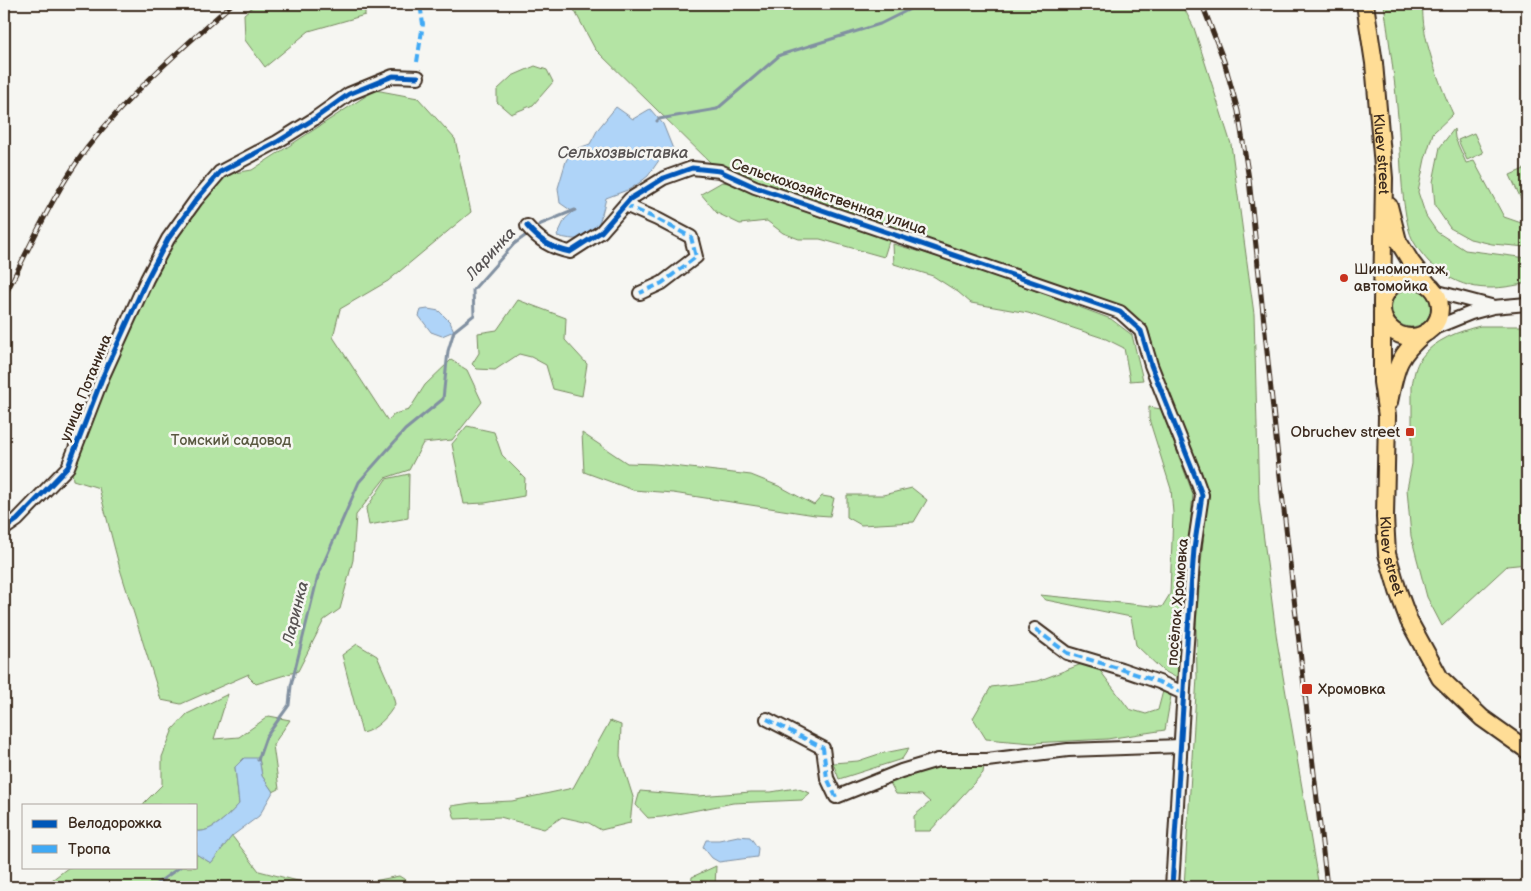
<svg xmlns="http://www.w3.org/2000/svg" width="1531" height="891" viewBox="0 0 1531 891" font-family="'Balsamiq Sans',sans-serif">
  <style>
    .green { fill: #b4e4a4; stroke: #788761 }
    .water { fill: #afd4f8; stroke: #8190a1 }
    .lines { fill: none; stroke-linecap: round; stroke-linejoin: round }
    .stream { stroke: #8190a1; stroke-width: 3 }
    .minor-casing { stroke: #3b2a1e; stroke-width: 16 }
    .major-casing { stroke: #3b2a1e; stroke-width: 20 }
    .minor { stroke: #f6f6f2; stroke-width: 12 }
    .major { stroke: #ffdd96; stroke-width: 16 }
    .rail-casing { stroke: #3b2a1e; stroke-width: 5 }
    .rail { stroke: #f6f6f2; stroke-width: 3; stroke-dasharray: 9; stroke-linecap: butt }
    .quiet { stroke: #3fa9f5; stroke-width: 4; stroke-dasharray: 8 4; stroke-linecap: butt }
    .cycleway-casing { stroke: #f6f6f2; stroke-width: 8 }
    .cycleway { stroke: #0057b8; stroke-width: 5 }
    .poi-dot { fill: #c8321e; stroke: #f6f6f2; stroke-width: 2 }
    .labels { text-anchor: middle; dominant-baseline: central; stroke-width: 5; stroke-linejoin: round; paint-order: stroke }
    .street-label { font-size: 15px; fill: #3b2a1e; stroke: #f6f6f2 }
    .poi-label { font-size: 15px; fill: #3b2a1e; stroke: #f6f6f2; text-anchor: start }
    .park-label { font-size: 15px; fill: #595840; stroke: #f6f6f2 }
    .water-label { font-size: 16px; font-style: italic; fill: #585454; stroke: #f6f6f2 }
  </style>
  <rect width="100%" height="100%" fill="#f6f6f2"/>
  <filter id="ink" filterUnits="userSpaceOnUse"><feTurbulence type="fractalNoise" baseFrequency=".02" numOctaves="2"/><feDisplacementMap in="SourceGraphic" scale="10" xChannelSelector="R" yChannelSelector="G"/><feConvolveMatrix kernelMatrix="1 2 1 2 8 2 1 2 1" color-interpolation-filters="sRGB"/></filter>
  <g filter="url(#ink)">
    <!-- green -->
    <g class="green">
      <polygon points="256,4 365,4 365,15 309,31 265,67 245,40 244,14"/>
      <polygon points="571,4 1182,4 1194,28 1231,144 1254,314 1259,501 1277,641 1319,887 1184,887 1197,677 1196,624 1207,493 1157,369 1149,331 1127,310 715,167 595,49"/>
      <path d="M1384,4H1423C1420,35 1440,85 1453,114L1433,133L1425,159L1418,192L1426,216L1437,232L1465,250L1527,258V283C1488,292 1460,291 1429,262C1421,253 1412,242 1409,230C1400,195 1401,153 1398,117C1395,79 1389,41 1384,4Z"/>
      <polygon points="535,66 547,70 553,82 533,105 511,114 497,102 497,90 512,76"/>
      <polygon points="375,90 418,98 455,139 471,212 388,281 340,309 333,337 388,421 394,414 409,410 425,385 451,360 467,370 482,402 452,440 423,443 409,470 385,478 356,515 353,560 340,609 324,620 298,671 256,684 248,676 249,674 181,704 161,700 120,569 99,488 73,480 71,464 128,329 179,231 222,175 252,170"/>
      <polygon points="1454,129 1455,138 1466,163 1474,161 1504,217 1527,225 1527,247 1492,244 1470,239 1450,228 1435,206 1433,182 1440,147"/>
      <polygon points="1474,133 1483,153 1467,160 1458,140"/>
      <polygon points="1524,169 1527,176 1527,196 1521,199 1510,175"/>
      <polygon points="722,182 735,184 890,238 884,257 820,239 799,239 783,233 767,221 740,224 717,213 701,194"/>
      <polygon points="893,244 970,266 1111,319 1132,335 1143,380 1130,381 1124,348 1106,339 1028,313 971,303 958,292 933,276 894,264"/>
      <circle cx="1411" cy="307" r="20"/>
      <polygon points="518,300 566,318 565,340 587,364 582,396 553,389 546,365 531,357 519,354 495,370 477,369 472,364 479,353 478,333 497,330"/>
      <path d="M1480,326H1527V564L1507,566L1442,626L1427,597L1411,536L1407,489L1412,464V385C1414,376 1415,366 1421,358C1434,340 1459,331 1480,326Z"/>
      <polygon points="1149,407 1161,409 1193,494 1177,678 1162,670 1136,645 1131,617 1046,600 1040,595 1162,607 1170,594 1173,513 1171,489 1149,419"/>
      <polygon points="467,426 494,432 502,455 525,478 524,496 485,503 464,504 452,444"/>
      <polygon points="582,433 627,463 655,464 751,475 781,487 814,505 822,496 834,498 830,516 815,515 673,493 633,490 584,472"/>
      <polygon points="409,474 408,518 369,525 366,509 386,479"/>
      <polygon points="912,488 927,500 914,522 861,525 847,517 847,495 883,495"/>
      <path d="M357,644L377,656L391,688L395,704C389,716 376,730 362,733L342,655Z"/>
      <polygon points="1092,660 1129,709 1146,714 1158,710 1163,691 1171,696 1165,730 1107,739 1032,743 986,739 973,718 991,687 1038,681"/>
      <path d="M228,694L214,739L239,737L269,716L290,720L273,745L279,789L273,792L262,776L259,758L235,767L239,804C230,814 211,834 196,831V805H142L162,785V757L173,729L187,714Z"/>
      <polygon points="610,721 621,725 620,756 633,797 630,823 601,830 589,823 562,817 544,829 500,817 455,819 451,806 471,803 512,801 573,788"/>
      <polygon points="909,748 902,759 839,779 833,763 858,761 879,754"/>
      <polygon points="949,763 984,766 983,773 930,831 914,831 914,816 930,802 922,795 896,794 889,781"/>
      <polygon points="796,788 810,793 802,800 733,803 662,817 648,818 636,805 640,791 698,796 751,792 771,792"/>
      <polygon points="232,836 259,871 321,887 47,887 52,880 69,867 196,867 196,854 211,863"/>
      <polygon points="716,866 715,887 691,887 692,877"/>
      <polygon points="399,876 417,887 343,887"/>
    </g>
    <!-- water -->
    <g class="water">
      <path d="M616,107L633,119L650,109L663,124L673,149L662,156L648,176L639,183L630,189L606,198C598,232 594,246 557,236L565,219L573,212L560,203L558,188L566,161L571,151L590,144L598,129Z"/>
      <polygon points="428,309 439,311 450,322 454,331 442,336 431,332 419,316 421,310"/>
      <path d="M244,758H259L262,776L273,792L259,816L232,836L211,863L196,854V831C211,834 230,814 239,804L235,767Z"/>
      <polygon points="738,836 750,837 758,848 757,857 719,862 712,858 703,847 706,840 719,840"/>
    </g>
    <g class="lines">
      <!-- stream -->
      <g class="stream">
        <polyline points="657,121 659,119 717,109 780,55 880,24 920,4"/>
        <polyline points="534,229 541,224 575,210"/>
        <polyline points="258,760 266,737 289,705 291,686 318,576 359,482 405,430 443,399 448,351 454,331 474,315 473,290 514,244 529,233"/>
        <polyline points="152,887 180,867"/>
      </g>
      <!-- minor casing -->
      <g class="minor-casing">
        <g id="minor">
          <polyline points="625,205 657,219 691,237 696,257 662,283 640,293"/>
          <path d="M527,226C539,240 551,248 570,252L601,232L630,199L664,178L692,168L720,171L755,187L1120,312L1141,331L1151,365L1194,473L1202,495L1194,549L1186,656L1172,887"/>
          <polyline points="1434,291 1491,306"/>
          <polyline points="1429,330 1471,313 1493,307 1527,304"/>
          <polyline points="4,529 17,520 68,467 103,376 147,279 168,239 196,200 220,172 277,142 314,119 349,94 393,76 418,77"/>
          <polyline points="1035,629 1067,653 1121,669 1159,682 1183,693"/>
          <polyline points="767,719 823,748 827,778 836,797 901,771 938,760 987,760 1068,750 1181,746"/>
        </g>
      </g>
      <!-- major casing -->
      <g class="major-casing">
        <g id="major">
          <path id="s1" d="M1365,4L1374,63L1384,178L1382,305"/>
          <polyline points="1389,206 1398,241 1411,262 1427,283"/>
          <circle cx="1411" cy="308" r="29"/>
          <path id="s2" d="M1382,312V382L1387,416L1385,517L1387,554L1398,591L1409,621L1440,678L1482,718L1527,750"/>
          <path d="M1389,402C1396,368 1397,356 1425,333"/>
        </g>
      </g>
      <!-- minor -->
      <use href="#minor" class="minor"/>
      <!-- major -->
      <use href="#major" class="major"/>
      <!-- rail casing -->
      <g class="rail-casing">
        <g id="rail">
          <polyline points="1202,4 1224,61 1238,111 1249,179 1279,467 1327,887"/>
          <path d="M4,297C30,247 53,193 87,148C129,94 181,49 232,4"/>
        </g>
      </g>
      <!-- rail -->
      <use href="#rail" class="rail"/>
      <!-- quiet -->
      <g class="quiet">
        <polyline points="417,62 423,24 420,4"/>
        <polyline points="625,205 657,219 691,237 696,257 662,283 640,293"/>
        <polyline points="1035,629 1067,653 1121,669 1159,682 1183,693"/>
        <polyline points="767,719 823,748 827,778 836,797"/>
      </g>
      <!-- cycleway casing -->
      <g class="cycleway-casing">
        <g id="cycleway">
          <path d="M527,226C539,240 551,248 570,252L601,232L630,199L664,178L692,168L720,171L755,187L1120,312L1141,331L1151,365L1194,473L1202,495L1194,549L1186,656L1172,887"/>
          <polyline points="4,529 17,520 68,467 103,376 147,279 168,239 196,200 220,172 277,142 314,119 349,94 393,76 418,77"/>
        </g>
      </g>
      <!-- cycleway -->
      <use href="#cycleway" class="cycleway"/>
    </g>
  </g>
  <!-- markers -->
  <g class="poi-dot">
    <circle cx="1344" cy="278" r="5"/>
    <rect x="1405" y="427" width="10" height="10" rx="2.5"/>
    <rect x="1301" y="683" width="12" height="12" rx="2.5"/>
  </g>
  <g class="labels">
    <!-- street labels -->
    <g class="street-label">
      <text stroke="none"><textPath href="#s1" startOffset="151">Kluev street</textPath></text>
      <text transform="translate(829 197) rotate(19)">Сельскохозяйственная улица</text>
      <text transform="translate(86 388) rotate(-68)">улица Потанина</text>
      <text stroke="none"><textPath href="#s2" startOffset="245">Kluev street</textPath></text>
      <text transform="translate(1178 602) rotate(-85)">посёлок Хромовка</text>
    </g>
    <!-- poi labels -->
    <g class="poi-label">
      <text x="1354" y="269">Шиномонтаж,<tspan x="1354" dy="17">автомойка</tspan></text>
      <text x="1400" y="432" text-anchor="end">Obruchev street</text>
      <text x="1318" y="689">Хромовка</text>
    </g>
    <!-- park labels -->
    <g class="park-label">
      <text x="231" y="440">Томский садовод</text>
    </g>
    <!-- water labels -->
    <g class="water-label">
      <text x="623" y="153">Сельхозвыставка</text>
      <text transform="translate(491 254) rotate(-47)">Ларинка</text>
      <text transform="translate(296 613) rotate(-76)">Ларинка</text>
    </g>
  </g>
  <!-- margin -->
  <rect width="1531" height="891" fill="none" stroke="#f6f6f2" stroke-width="20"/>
  <rect x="10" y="10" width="1511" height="871" fill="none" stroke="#3b2a1e" stroke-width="2" filter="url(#ink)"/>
  <!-- legend -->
  <rect x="22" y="804" width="175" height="65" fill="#f6f6f2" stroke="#aba49d"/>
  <rect x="32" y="820" width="25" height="8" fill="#0057b8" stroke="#aba49d"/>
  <text x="68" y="828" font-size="15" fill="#3b2a1e">Велодорожка</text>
  <rect x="32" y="845" width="25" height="8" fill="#3fa9f5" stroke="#aba49d"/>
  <text x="68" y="854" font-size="15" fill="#3b2a1e">Тропа</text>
</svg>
